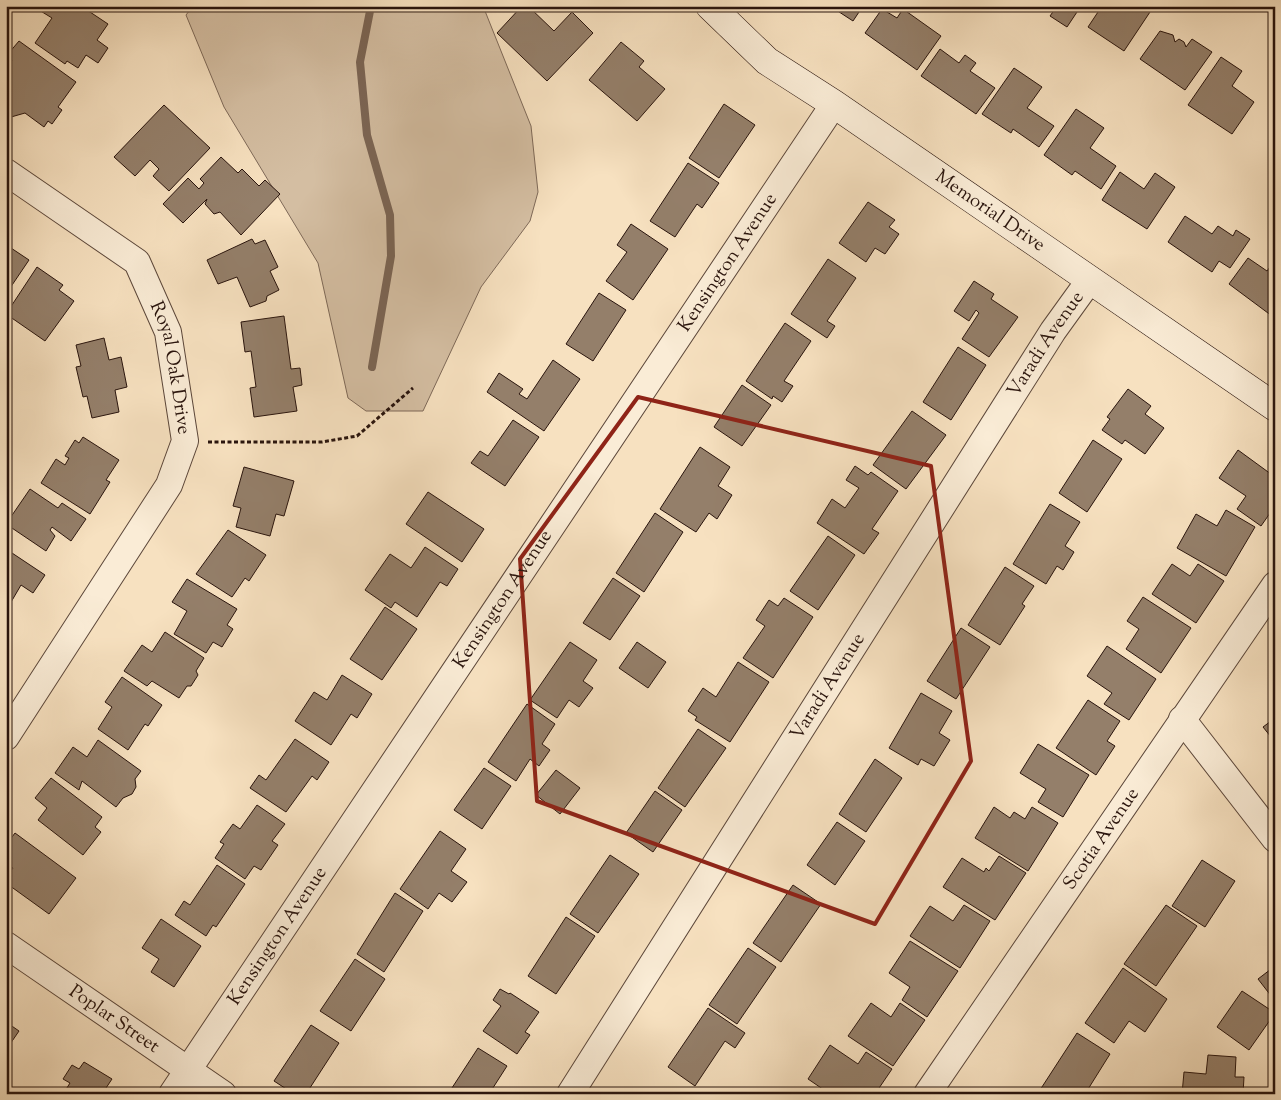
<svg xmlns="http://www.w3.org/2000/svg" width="1281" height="1100" viewBox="0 0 1281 1100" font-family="'Sorts Mill Goudy',serif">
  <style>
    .green { fill: #d4bea2; stroke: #7e6958 }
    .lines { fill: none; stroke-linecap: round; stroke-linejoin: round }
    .stream { stroke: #7b6554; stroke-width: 8 }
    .building { fill: #947f6a; stroke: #29140d }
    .street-casing { stroke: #5c473a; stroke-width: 28 }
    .secondary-casing { stroke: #29140d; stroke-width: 29 }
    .path { stroke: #29140d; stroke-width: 3; stroke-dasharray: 4 2.5; stroke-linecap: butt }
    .street { stroke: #faecd6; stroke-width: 26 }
    .secondary { stroke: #faecd6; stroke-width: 28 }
    .marked { fill: none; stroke: #8f2418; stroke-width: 4; stroke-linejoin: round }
    .labels { text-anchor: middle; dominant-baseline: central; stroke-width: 4; stroke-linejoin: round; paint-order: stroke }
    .street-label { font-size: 19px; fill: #29140d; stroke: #faecd6 }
  </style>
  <rect width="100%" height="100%" fill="#f7e1c0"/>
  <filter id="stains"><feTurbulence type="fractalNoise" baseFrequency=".004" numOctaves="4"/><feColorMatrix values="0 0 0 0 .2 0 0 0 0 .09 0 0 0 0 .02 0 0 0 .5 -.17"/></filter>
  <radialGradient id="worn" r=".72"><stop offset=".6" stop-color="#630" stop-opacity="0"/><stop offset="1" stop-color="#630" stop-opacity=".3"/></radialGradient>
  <!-- green -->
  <polygon class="green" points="193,6 483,6 531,126 538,192 530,221 481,287 423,411 366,411 348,398 318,263 224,107 186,15"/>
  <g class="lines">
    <!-- stream -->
    <polyline class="stream" points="371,6 360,62 367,135 390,215 391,256 372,367"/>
  </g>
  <!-- building -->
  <g class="building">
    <polygon points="41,6 81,6 108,24 97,40 108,48 98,63 86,55 78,68 67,61 65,64 35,43 52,18 39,10"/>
    <polygon points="522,6 528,6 554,31 572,12 593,33 547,81 497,33"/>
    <polygon points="830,6 863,6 853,21"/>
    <polygon points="1051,6 1081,6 1067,27 1050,16 1055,9"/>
    <polygon points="1102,6 1141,6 1150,12 1124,51 1088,27"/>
    <polygon points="882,9 897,18 903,9 941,36 917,70 865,33"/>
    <polygon points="1160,31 1173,35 1175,42 1179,39 1184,42 1186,47 1192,39 1212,52 1185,90 1140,59"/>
    <polygon points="19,41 76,82 58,107 62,110 52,124 48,121 44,127 25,113 11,117 6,113 6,63 9,65 12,60 7,58 8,54"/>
    <polygon points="621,42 644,61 639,67 665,89 637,121 589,80"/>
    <polygon points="940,49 959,63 965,55 976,63 970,71 995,88 976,114 921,76"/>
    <polygon points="1221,57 1242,71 1232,86 1254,102 1232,134 1188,105"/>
    <polygon points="1014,68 1042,87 1027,108 1054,126 1039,147 1013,129 1011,133 982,114"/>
    <polygon points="724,104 755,125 719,178 689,158"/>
    <polygon points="164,105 210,148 169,191 153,176 159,169 150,160 135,176 114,157"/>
    <polygon points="1076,109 1104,128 1090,148 1116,166 1101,189 1075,171 1072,175 1044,155"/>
    <polygon points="221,157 238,173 242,169 259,186 265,180 280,194 241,235 220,212 214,214 205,204 207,199 183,223 163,204 188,178 199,189 204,183 200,179"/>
    <polygon points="688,163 719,183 702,208 697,204 675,237 650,221"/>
    <polygon points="1120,172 1144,189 1155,173 1175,187 1147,229 1102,200"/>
    <polygon points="868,202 895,220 889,227 899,234 885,254 875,248 866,262 839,243"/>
    <polygon points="1185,216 1212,234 1218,226 1233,236 1236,230 1250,239 1230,268 1219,261 1212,272 1168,242"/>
    <polygon points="631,224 668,249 633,300 606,281 627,252 617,245"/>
    <polygon points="252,239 255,244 265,240 278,267 270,271 279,290 267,296 266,301 250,307 237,277 218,284 207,260"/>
    <polygon points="11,248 29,260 6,294 6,253"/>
    <polygon points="1248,258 1267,271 1270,267 1275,271 1275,312 1272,316 1229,284"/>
    <polygon points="828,259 856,278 827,321 835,326 827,338 791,314"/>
    <polygon points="37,267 63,285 59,290 74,301 45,341 6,314"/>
    <polygon points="974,281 994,294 991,299 1018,317 989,357 962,339 979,313 976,310 969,321 954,311"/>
    <polygon points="599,293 626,310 593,361 566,344"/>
    <polygon points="284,316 291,369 300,368 302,385 293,387 297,411 254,417 250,388 256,387 251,351 245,352 241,322"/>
    <polygon points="785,323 811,341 784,381 793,386 782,402 773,396 772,399 746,381"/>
    <polygon points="104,338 109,360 121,357 127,387 115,390 119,412 92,418 87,396 83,397 76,367 81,366 76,345"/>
    <polygon points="958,347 986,365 951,420 923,402"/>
    <polygon points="553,360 580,379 544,431 487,392 499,373 523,389 519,394 527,399"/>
    <polygon points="742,385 771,405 742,446 714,427"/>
    <polygon points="1128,389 1151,406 1145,414 1164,428 1145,454 1125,440 1122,444 1102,430 1110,419 1107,417"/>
    <polygon points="912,411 946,435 906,489 873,465"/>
    <polygon points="513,420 539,437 505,486 471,463 480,451 488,456"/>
    <polygon points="83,437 119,460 106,480 110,482 90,514 41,483 56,459 65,465 69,458 65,456 75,440 79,443"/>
    <polygon points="1093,440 1122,459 1087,512 1059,493"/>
    <polygon points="700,447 730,467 718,486 732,495 717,519 709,513 696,532 660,509"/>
    <polygon points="1238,450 1275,477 1275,506 1261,526 1237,509 1246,496 1219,478"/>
    <polygon points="855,466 868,475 871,472 898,491 872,529 879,533 864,554 817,523 832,499 845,508 859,488 846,480"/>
    <polygon points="244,467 294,481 284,516 276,514 270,536 236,527 241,508 233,506"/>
    <polygon points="30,489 58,508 62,503 86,519 71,541 52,527 50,530 55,536 46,551 6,524"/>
    <polygon points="428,492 484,529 462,562 406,524"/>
    <polygon points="1050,504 1080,522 1065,546 1074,552 1063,570 1057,566 1046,584 1013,564"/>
    <polygon points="1226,510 1255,527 1226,576 1177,548 1196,514 1217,526"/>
    <polygon points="655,513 683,532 644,592 616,573"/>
    <polygon points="228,530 266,555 249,581 245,578 232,597 196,574"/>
    <polygon points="828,536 855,555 818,610 790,591"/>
    <polygon points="425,547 458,569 447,586 440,582 417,617 395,602 391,608 365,590 390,554 411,568"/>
    <polygon points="6,549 45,575 33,593 21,585 7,609"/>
    <polygon points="1172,564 1190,576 1198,564 1224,581 1196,623 1152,594"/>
    <polygon points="1005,567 1034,586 1022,604 1025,606 1000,645 968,625"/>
    <polygon points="613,578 640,596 610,640 583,623"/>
    <polygon points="187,579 237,609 227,625 233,629 222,647 213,642 206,653 174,634 187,611 172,602"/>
    <polygon points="1143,597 1191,628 1161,673 1126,649 1139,629 1127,621"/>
    <polygon points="784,598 813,617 773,678 743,658 765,626 756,620 769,600 778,606"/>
    <polygon points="385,607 417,629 382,680 350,659"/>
    <polygon points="961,628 990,647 956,699 927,681"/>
    <polygon points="165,632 204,658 196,671 198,675 191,686 187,686 179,698 152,681 147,686 124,671 142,645 152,652"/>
    <polygon points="570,642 597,660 583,681 593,688 579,707 569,700 557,718 530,700"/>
    <polygon points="637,642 666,662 648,688 619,668"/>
    <polygon points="1107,646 1156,679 1129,720 1104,704 1112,693 1087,676"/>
    <polygon points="738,662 769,682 730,742 695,720 697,717 688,711 703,688 716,697"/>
    <polygon points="342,675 372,694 357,718 351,714 331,745 295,721 314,692 327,700"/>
    <polygon points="122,677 162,705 148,726 145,724 128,750 98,729 112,707 105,702"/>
    <polygon points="921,693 952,711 939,733 950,740 934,766 921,759 918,765 889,748"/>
    <polygon points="1088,700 1120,721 1107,741 1115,746 1096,775 1056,748"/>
    <polygon points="527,704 555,724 542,744 550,750 539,766 530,759 516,781 488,762"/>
    <polygon points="1275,718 1275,742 1263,727"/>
    <polygon points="698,729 726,748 685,807 658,788"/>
    <polygon points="295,739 329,762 317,780 312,776 286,812 250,788 259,775 266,780"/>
    <polygon points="98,740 141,771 135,779 136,787 132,794 123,798 116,807 82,781 79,790 55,773 73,747 87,757"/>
    <polygon points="1038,744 1089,775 1063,817 1038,802 1046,789 1020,773"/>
    <polygon points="875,759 902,778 866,832 839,814"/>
    <polygon points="484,768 511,786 482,829 454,810"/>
    <polygon points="556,770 580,788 560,814 536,795"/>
    <polygon points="51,778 102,817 95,827 101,832 83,855 38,820 47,808 35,798"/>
    <polygon points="655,791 682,810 653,852 626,833"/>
    <polygon points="257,805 285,824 272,841 278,845 261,870 254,866 245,879 215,858 224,844 220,842 233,824 240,829"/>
    <polygon points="994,807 1010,818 1014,812 1025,819 1032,807 1058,823 1028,871 975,838"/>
    <polygon points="837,822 865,841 835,885 807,865"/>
    <polygon points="440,831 466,849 451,871 467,882 452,902 439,893 428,909 400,889"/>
    <polygon points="15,833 76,878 49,914 6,883 6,877 13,868 6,863 6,845"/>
    <polygon points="610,855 639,874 598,933 570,914"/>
    <polygon points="999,856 1026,873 995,920 943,887 962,858 984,872 986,868 989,871"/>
    <polygon points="1202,860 1235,881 1205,927 1172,906"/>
    <polygon points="217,865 245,884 216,927 213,925 206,936 175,915 184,901 190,905"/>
    <polygon points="793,885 821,904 781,962 753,943"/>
    <polygon points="395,893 423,911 384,972 357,954"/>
    <polygon points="964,905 990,921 960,968 910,936 930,906 953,921"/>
    <polygon points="1166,905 1197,926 1156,986 1124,964"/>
    <polygon points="566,917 595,936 556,994 528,976"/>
    <polygon points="161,919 201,946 174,987 151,972 159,959 142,948"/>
    <polygon points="910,941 958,971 927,1017 902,1000 910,987 889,973"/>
    <polygon points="748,948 776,967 737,1024 709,1005"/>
    <polygon points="355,959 385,979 351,1031 320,1011"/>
    <polygon points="1275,966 1275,1001 1258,979"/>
    <polygon points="1123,968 1167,999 1145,1032 1129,1021 1114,1043 1085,1023"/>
    <polygon points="500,989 509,994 510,993 539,1012 525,1032 530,1035 517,1054 483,1031 501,1006 493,1000"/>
    <polygon points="1242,991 1275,1013 1249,1050 1217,1027"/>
    <polygon points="871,1003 891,1017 900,1003 925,1020 893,1066 848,1036"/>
    <polygon points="708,1008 745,1033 735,1048 725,1041 695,1086 668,1067"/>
    <polygon points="6,1022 19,1031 6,1050"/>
    <polygon points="311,1025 339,1043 306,1094 294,1094 274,1081"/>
    <polygon points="1077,1033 1110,1054 1085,1094 1046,1094 1040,1090"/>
    <polygon points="830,1045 858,1064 866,1052 892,1069 875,1094 841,1094 836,1090 834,1094 830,1094 808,1079"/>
    <polygon points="478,1048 507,1066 489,1094 448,1094"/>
    <polygon points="1208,1055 1236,1057 1235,1077 1244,1077 1243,1094 1182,1094 1184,1072 1206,1074"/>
    <polygon points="84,1062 112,1079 102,1094 63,1094 70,1083 63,1079 72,1065 79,1069"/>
  </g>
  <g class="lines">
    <!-- street casing -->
    <g class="street-casing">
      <g id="street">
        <path id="s1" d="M6,172L137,262L168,332L185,441L169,485L6,737"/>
        <polyline points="1182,719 1275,839"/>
        <path id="s2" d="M6,945L223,1094"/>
        <path id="s3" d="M172,1094L834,104"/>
        <path id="s4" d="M570,1094L1053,331L1089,281"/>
        <path id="s5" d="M927,1094L1275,585"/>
      </g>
    </g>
    <!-- secondary casing -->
    <g class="secondary-casing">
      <g id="secondary">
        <path id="s6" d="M710,6L767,61L834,104L1275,407"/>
      </g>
    </g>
    <!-- path -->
    <polyline class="path" points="208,442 322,442 357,436 413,388"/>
    <!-- street -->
    <use href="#street" class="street"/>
    <!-- secondary -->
    <use href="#secondary" class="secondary"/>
  </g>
  <!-- marked area -->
  <path class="marked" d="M638,397L931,466L971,761L875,924L537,801L520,559Z"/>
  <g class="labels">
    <!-- street labels -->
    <g class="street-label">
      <text stroke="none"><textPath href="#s6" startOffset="348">Memorial Drive</textPath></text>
      <text stroke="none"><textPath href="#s3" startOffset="1000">Kensington Avenue</textPath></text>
      <text stroke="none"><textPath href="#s4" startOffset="888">Varadi Avenue</textPath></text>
      <text stroke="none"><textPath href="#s1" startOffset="271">Royal Oak Drive</textPath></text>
      <text stroke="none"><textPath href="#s3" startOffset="595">Kensington Avenue</textPath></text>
      <text stroke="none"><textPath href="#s4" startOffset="482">Varadi Avenue</textPath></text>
      <text stroke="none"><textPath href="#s5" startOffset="309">Scotia Avenue</textPath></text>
      <text stroke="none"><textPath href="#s3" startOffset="190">Kensington Avenue</textPath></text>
      <text stroke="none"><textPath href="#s2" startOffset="131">Poplar Street</textPath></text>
    </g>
  </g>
  <!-- margin -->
  <rect width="1281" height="1100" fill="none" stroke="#f7e1c0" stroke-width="25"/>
  <rect x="8" y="8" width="1266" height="1085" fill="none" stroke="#29140d" stroke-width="2.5"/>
  <rect x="12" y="12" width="1256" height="1075" fill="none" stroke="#29140d"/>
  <rect width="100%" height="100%" filter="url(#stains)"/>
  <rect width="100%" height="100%" fill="url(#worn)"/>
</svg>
